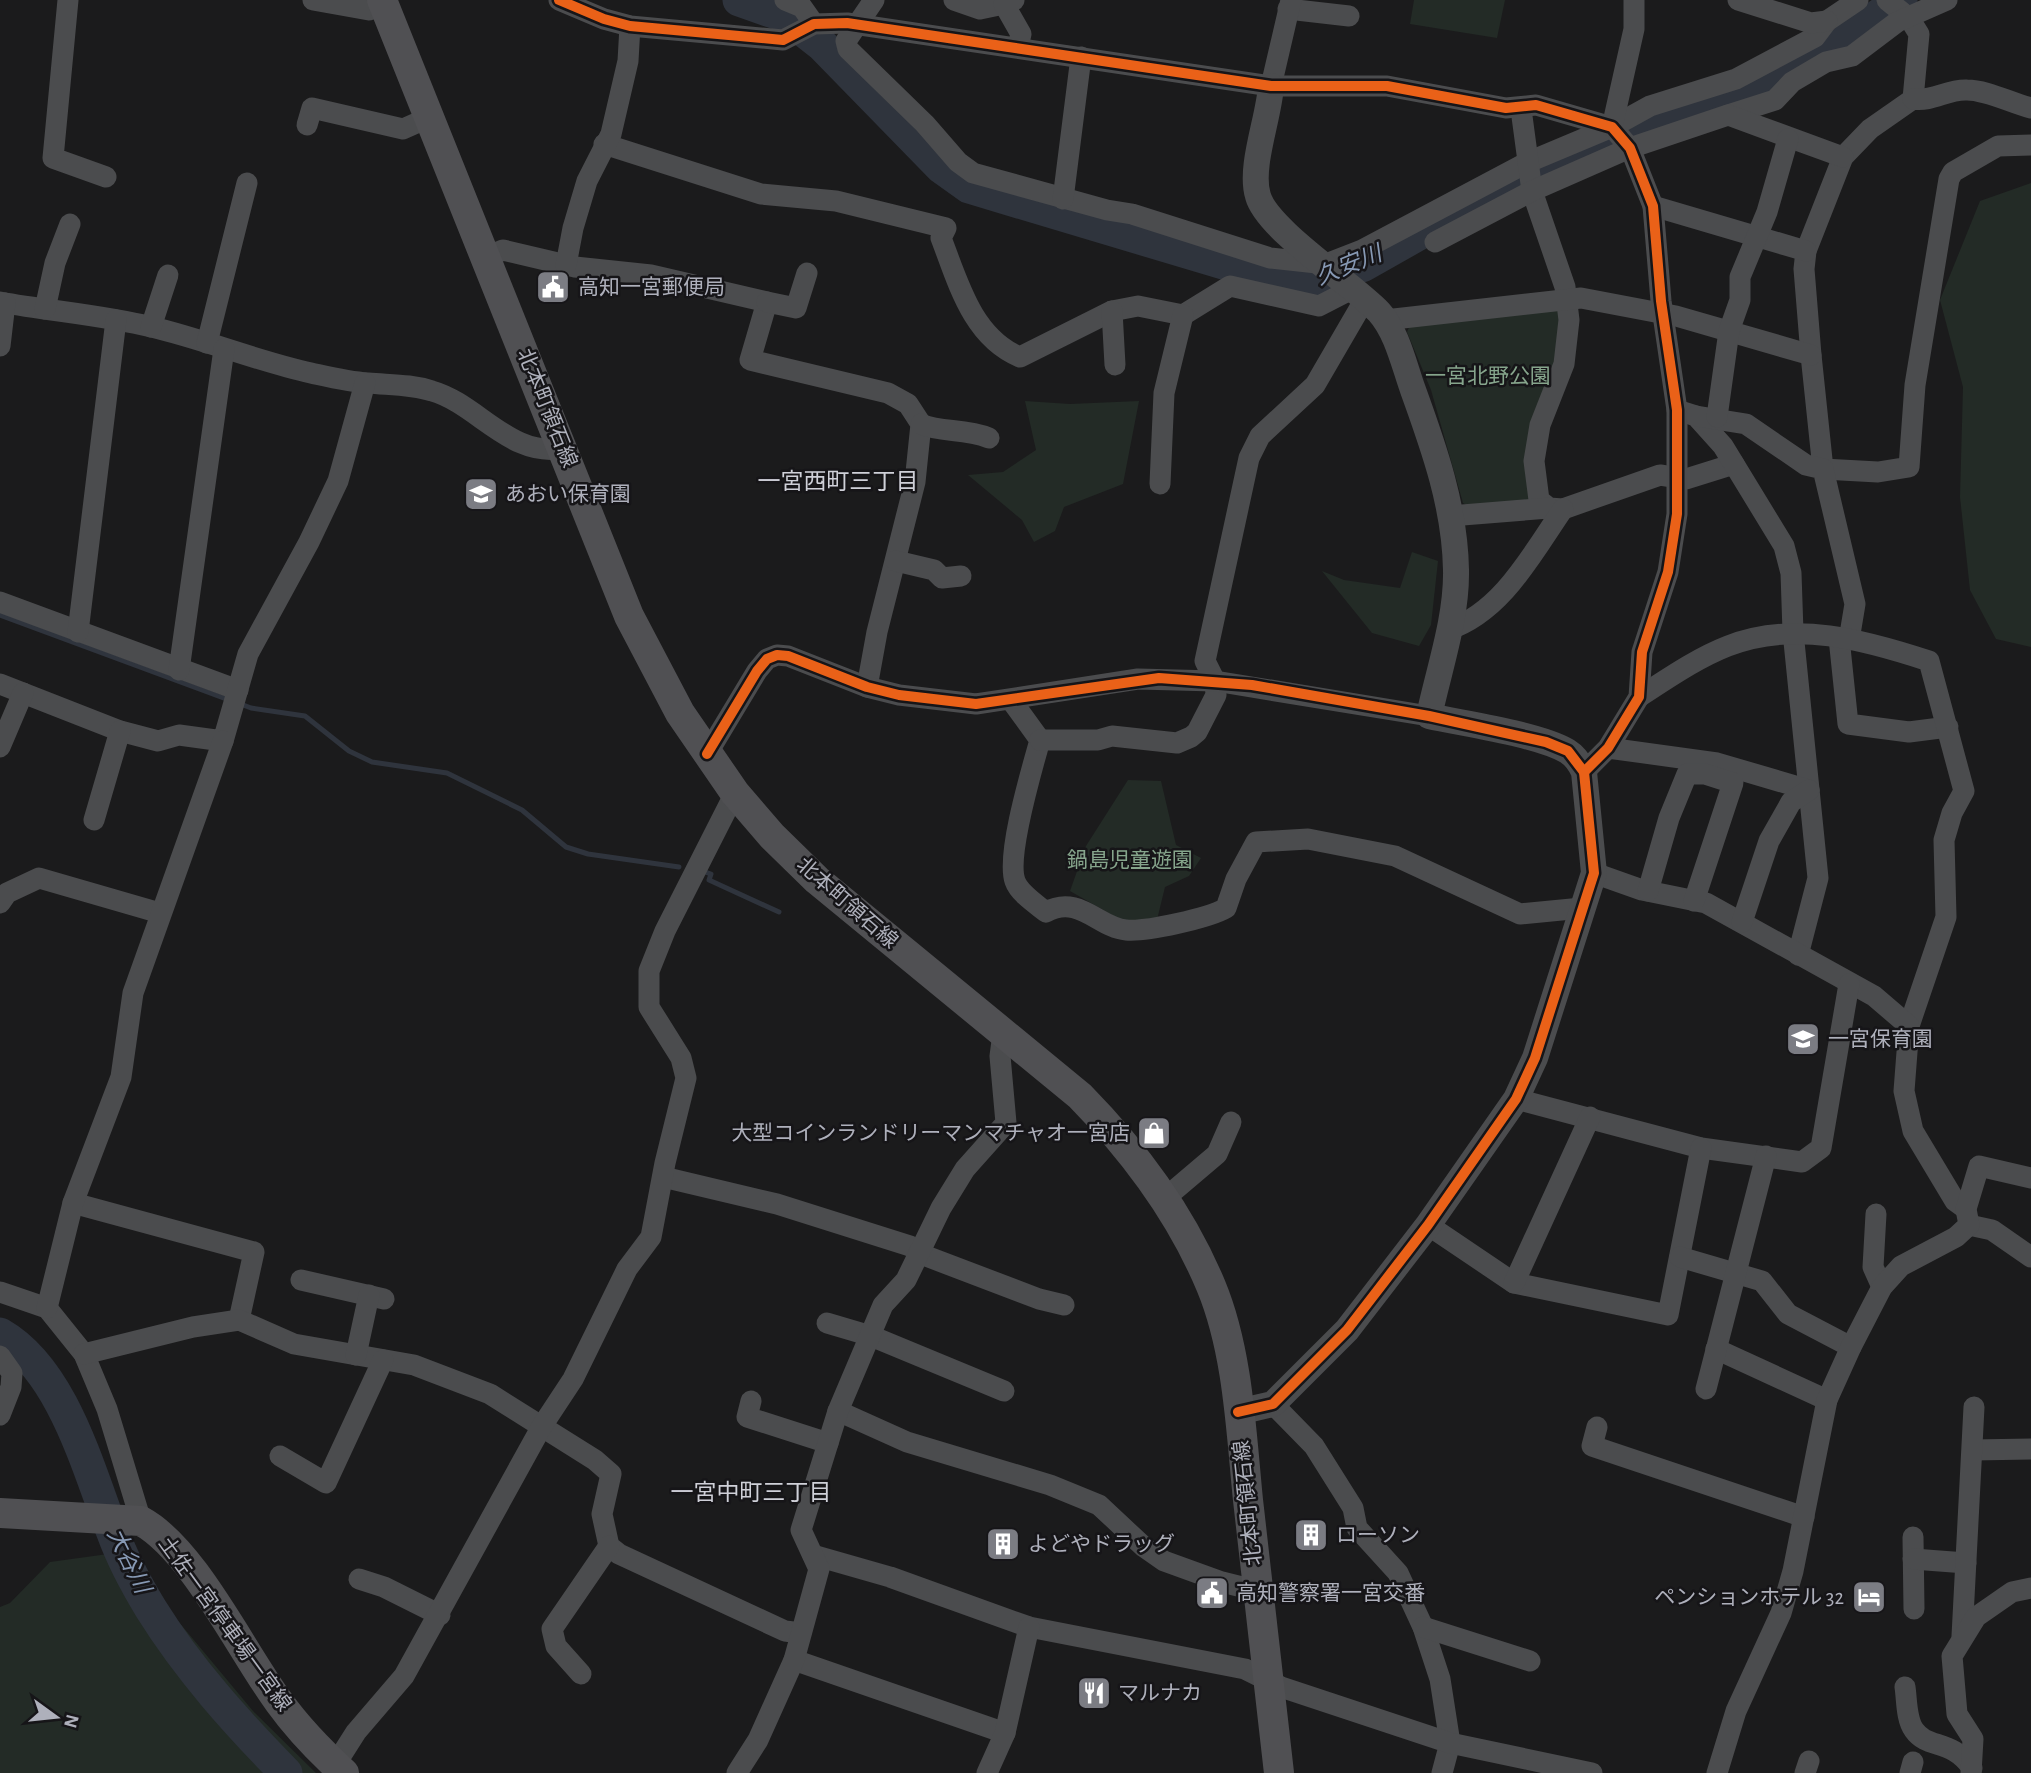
<svg xmlns="http://www.w3.org/2000/svg" width="2031" height="1773" viewBox="0 0 2031 1773" font-family="'Alegreya Sans','Noto Sans JP',sans-serif">
  <style>
    .green { fill: #232b26 }
    .lines { fill: none; stroke-linecap: round; stroke-linejoin: round }
    .stream { stroke: #2f343d; stroke-width: 5 }
    .river { stroke: #2f343d; stroke-width: 33 }
    .minor { stroke: #4b4c4e; stroke-width: 21 }
    .tertiary { stroke: #4b4c4e; stroke-width: 26 }
    .secondary { stroke: #505053; stroke-width: 30 }
    .cycleway-casing { stroke: #161518; stroke-width: 15 }
    .cycleway { stroke: #ea6118; stroke-width: 10 }
    .labels { text-anchor: middle; dominant-baseline: central; stroke-width: 5; stroke-linejoin: round; paint-order: stroke }
    .poi-label { font-size: 21px; fill: #aeb0bb; stroke: #161518; text-anchor: start }
    .park-label { font-size: 21px; fill: #86a58c; stroke: #161518 }
    .street-label { font-size: 21px; fill: #aeb0bb; stroke: #161518 }
    .water-label { font-size: 23px; font-style: italic; fill: #8799b4; stroke: #161518 }
    .neighbourhood-label { font-size: 23px; fill: #cfd0d8; stroke: #161518 }
  </style>
  <rect width="100%" height="100%" fill="#1b1b1c"/>
  <!-- green -->
  <g class="green">
    <polygon points="1414,0 1505,0 1497,38 1410,24"/>
    <polygon points="2031,183 2031,647 1996,639 1970,590 1960,497 1963,387 1940,300 1980,201"/>
    <polygon points="1554,309 1562,313 1534,495 1527,504 1470,507 1463,503 1431,390 1407,332 1410,325"/>
    <polygon points="1025,401 1070,404 1139,401 1123,484 1064,507 1055,531 1034,542 1022,520 968,475 1003,472 1036,450"/>
    <polygon points="1412,552 1438,561 1431,625 1419,646 1372,633 1322,571 1344,580 1400,588"/>
    <polygon points="1128,780 1161,781 1176,845 1201,858 1189,876 1165,887 1155,928 1119,919 1070,891 1086,846"/>
    <polygon points="108,1554 153,1591 253,1711 316,1773 0,1773 0,1607 10,1603 50,1562"/>
  </g>
  <g class="lines">
    <!-- stream -->
    <g class="stream">
      <polyline points="0,615 229,700"/>
      <polyline points="238,703 251,708 305,716 349,751 372,762 447,773 522,810 566,847 588,854 679,867"/>
      <polyline points="705,872 711,874 709,880 779,912"/>
    </g>
    <!-- river -->
    <g class="river">
      <polyline points="739,0 785,16 822,45 941,167 969,187 1290,283 1310,283 1364,265 1512,181 1598,147 1645,124 1727,96 1841,41 1901,0"/>
      <path d="M0,1334C63,1370 88,1469 113,1533C122,1558 137,1586 151,1609C189,1670 236,1722 286,1773"/>
    </g>
    <!-- minor -->
    <g class="minor">
      <polyline points="68,0 53,158 106,177"/>
      <polyline points="313,0 369,10 383,3"/>
      <polyline points="559,0 604,19 630,26 783,40 814,24 847,23 1271,86 1387,86 1506,108 1536,105 1612,127 1630,148 1653,206 1661,301 1677,410 1677,514 1668,572 1642,652 1639,697 1608,748 1584,772"/>
      <polyline points="785,0 802,7 814,24"/>
      <polyline points="874,0 846,41 848,49 925,124 958,162 973,173 1107,210 1132,214 1270,258 1326,264 1362,250 1526,163 1612,127 1650,106 1736,79 1815,37 1827,21 1858,0"/>
      <polyline points="954,0 980,9 1004,4"/>
      <polyline points="1014,0 1004,4 1021,34 1018,47"/>
      <polyline points="1738,0 1811,23 1827,21"/>
      <polyline points="1887,0 1909,18 1919,34 1913,99 1870,129 1843,157 1806,251 1804,269 1811,355 1823,469 1878,472 1909,467 1915,385 1949,179 1953,172 1998,146 2031,145"/>
      <polyline points="1288,9 1349,16"/>
      <polyline points="1271,86 1291,0"/>
      <path d="M1913,99C1933,102 1947,89 1967,90C1987,90 2011,103 2031,108"/>
      <polyline points="1521,109 1532,191 1565,287 1569,320 1564,364 1540,425 1534,461 1539,500 1549,508 1563,509 1660,475 1686,479 1734,464"/>
      <polyline points="1728,115 1775,100 1792,82 1826,62 1852,56 1897,22 1947,0"/>
      <polyline points="307,125 312,108 403,129 430,117"/>
      <polyline points="1612,127 1634,29 1634,0"/>
      <path d="M604,144L761,194L836,201L946,228L941,238C958,282 972,337 1020,357L1112,311L1138,306L1183,315L1230,286L1319,306L1354,288"/>
      <polyline points="1063,199 1081,57"/>
      <polyline points="1653,206 1806,251"/>
      <polyline points="1435,242 1532,191 1630,148 1728,115 1843,157"/>
      <polyline points="486,257 503,250 575,267 651,275 767,302 750,360 888,393 908,404 921,424 915,482 877,632 867,687"/>
      <polyline points="566,265 573,228 587,181 611,134 628,61 630,26"/>
      <path d="M0,302C50,311 102,315 152,327C206,340 257,361 311,373C329,377 349,382 368,383C390,385 411,384 432,391C478,404 511,459 564,448"/>
      <polyline points="767,302 796,308 807,273"/>
      <polyline points="45,309 55,263 70,224"/>
      <polyline points="1112,311 1115,365"/>
      <polyline points="1385,320 1581,298 1676,316 1811,355"/>
      <polyline points="151,327 168,275"/>
      <polyline points="207,343 247,183"/>
      <polyline points="0,346 5,303"/>
      <polyline points="1677,410 1696,416 1723,446 1784,546 1791,573 1793,632 1818,878 1798,955"/>
      <polyline points="1696,416 1746,424 1806,465 1823,469 1855,604 1849,640"/>
      <polyline points="1717,417 1729,331 1740,300 1740,277 1767,212 1788,139"/>
      <path d="M921,424C941,433 964,428 989,438"/>
      <polyline points="1160,484 1164,393 1183,315"/>
      <polyline points="1450,516 1549,508"/>
      <polyline points="896,561 934,570 942,578 961,576"/>
      <polyline points="0,602 238,690"/>
      <path d="M1448,630C1502,612 1532,554 1563,509"/>
      <polyline points="78,632 116,320"/>
      <polyline points="1839,638 1848,724 1909,732 1948,727"/>
      <polyline points="179,670 224,349"/>
      <polyline points="0,684 120,731 158,741 179,735 223,741 248,654 309,542 338,481 365,383"/>
      <path d="M1639,697C1667,679 1697,658 1728,646C1794,620 1865,640 1929,661L1964,791L1952,813L1944,840L1946,917L1909,1026L1904,1091L1913,1131L1955,1201L1966,1209"/>
      <path d="M1011,700L1040,740C1032,769 1006,855 1015,881C1019,893 1036,904 1046,912C1079,894 1099,928 1126,930C1146,932 1209,918 1226,908L1236,879L1256,842L1308,839L1395,856L1520,914L1582,908"/>
      <polyline points="1040,740 1098,740 1112,736 1177,743 1191,737 1197,732 1216,695 1215,681 1205,661 1249,458 1260,436 1315,385 1365,299"/>
      <polyline points="0,747 23,693"/>
      <polyline points="1608,748 1717,763 1809,790"/>
      <polyline points="707,754 757,671 767,659 777,655 788,656 867,687 899,695 976,704 1138,679 1215,681 1429,716"/>
      <polyline points="94,820 120,731"/>
      <polyline points="1594,873 1642,890 1706,903 1874,996 1909,1026"/>
      <polyline points="1648,891 1669,818 1687,774 1705,774 1733,783 1694,901"/>
      <polyline points="0,903 7,893 39,878 160,913"/>
      <polyline points="1742,922 1769,841 1791,802 1809,790"/>
      <polyline points="1516,1099 1701,1148 1802,1162 1821,1148 1849,984"/>
      <polyline points="663,1177 777,1204 910,1246 926,1256 1039,1299 1064,1305"/>
      <polyline points="1164,1199 1217,1154 1231,1122"/>
      <polyline points="73,1203 254,1252 239,1320"/>
      <polyline points="1876,1214 1873,1267 1882,1287"/>
      <polyline points="1428,1225 1514,1283 1668,1315 1701,1148"/>
      <polyline points="1969,1225 1992,1230 2031,1257"/>
      <polyline points="1680,1257 1762,1281 1788,1314 1851,1347"/>
      <polyline points="301,1280 384,1299"/>
      <polyline points="1514,1283 1590,1117"/>
      <polyline points="0,1292 47,1308 84,1354 107,1409 141,1521"/>
      <polyline points="47,1308 73,1203 121,1077 133,993 223,741"/>
      <polyline points="827,1323 871,1336 1004,1391"/>
      <polyline points="1716,1349 1827,1400"/>
      <polyline points="84,1354 193,1327 239,1320 294,1344 414,1365 490,1394 595,1460 611,1474 602,1514 609,1546 619,1554 785,1631 801,1633"/>
      <polyline points="356,1355 369,1295"/>
      <polyline points="0,1356 12,1373 11,1387 0,1415"/>
      <polyline points="1706,1389 1766,1156"/>
      <polyline points="751,1401 747,1417 828,1443"/>
      <polyline points="1273,1404 1314,1446 1353,1508 1357,1528 1398,1573 1423,1627 1440,1679 1450,1743 1442,1773"/>
      <polyline points="838,1411 907,1442 1050,1485 1099,1505 1144,1547 1164,1561 1222,1582 1258,1591"/>
      <polyline points="1597,1427 1592,1446 1804,1517"/>
      <polyline points="1973,1450 2031,1449"/>
      <polyline points="280,1456 326,1483 383,1360"/>
      <polyline points="1913,1537 1914,1609"/>
      <polyline points="813,1555 890,1577 1029,1627 1245,1669 1281,1687 1450,1743 1592,1773"/>
      <polyline points="1913,1559 1966,1563"/>
      <polyline points="359,1579 384,1587 440,1615"/>
      <polyline points="1423,1627 1530,1661"/>
      <polyline points="1962,1636 1974,1407"/>
      <polyline points="794,1660 1005,1733"/>
      <polyline points="581,1674 556,1646 552,1629 609,1546"/>
      <path d="M1905,1687C1907,1700 1906,1719 1914,1730C1928,1750 1951,1738 1972,1768"/>
      <polyline points="335,1765 356,1732 404,1676 542,1426 573,1379 627,1269 651,1237 665,1163 686,1078 681,1058 649,1007 649,971 665,931 735,793"/>
      <polyline points="737,1773 758,1740 794,1660 819,1569 801,1530 838,1411 883,1305 906,1280 941,1208 965,1169 1006,1123 1000,1056 1003,1033"/>
      <polyline points="987,1773 1005,1733 1029,1627"/>
      <polyline points="1717,1773 1736,1711 1781,1613 1793,1571 1827,1400 1851,1347 1882,1287 1901,1266 1956,1237 1969,1225 1966,1209 1979,1166 2031,1178"/>
      <polyline points="1805,1773 1809,1761"/>
      <polyline points="1910,1773 1913,1762"/>
      <polyline points="1971,1773 1973,1739 1957,1714 1952,1656 1976,1617 2012,1592 2031,1588"/>
    </g>
    <!-- tertiary -->
    <path class="tertiary" d="M1238,1412L1273,1404L1347,1330L1428,1225L1516,1099L1535,1058L1594,873L1584,772C1580,763 1575,756 1567,751C1537,734 1465,724 1429,716C1439,669 1457,618 1456,570C1455,507 1434,448 1413,390C1404,365 1397,332 1379,312C1351,283 1267,229 1258,196C1249,167 1269,118 1271,86"/>
    <!-- secondary -->
    <g class="secondary">
      <path d="M382,0L629,616L680,713L735,793L772,836L817,880L1080,1096C1134,1151 1181,1214 1211,1286C1238,1351 1241,1430 1248,1500C1258,1591 1269,1682 1279,1773"/>
      <path d="M0,1513L141,1521C193,1549 242,1652 279,1702C297,1727 321,1752 344,1773"/>
    </g>
    <!-- cycleway casing -->
    <g class="cycleway-casing">
      <g id="cycleway">
        <polyline points="559,0 604,19 630,26 783,40 814,24 847,23 1271,86 1387,86 1506,108 1536,105 1612,127 1630,148 1653,206 1661,301 1677,410 1677,514 1668,572 1642,652 1639,697 1608,748 1584,772"/>
        <polyline points="707,754 757,671 767,659 777,655 788,656 867,687 899,695 976,704 1159,678 1252,685 1429,716 1546,742 1568,751 1584,772 1594,873 1535,1058 1516,1099 1428,1225 1347,1330 1273,1404 1238,1412"/>
      </g>
    </g>
    <!-- cycleway -->
    <use href="#cycleway" class="cycleway"/>
  </g>
  <!-- icons -->
  <defs>
    <g id="civic-square" transform="scale(1.75)"><rect x="-9" y="-9" width="18" height="18" rx="4" fill="#7b7c83" stroke="#161518"/><path d="M-.6-6.5H3V-4.5H.6V-3L4-1V1h2V6H-6V1h2V-1L-.6-3ZM-1.2 2.5V6h2.4V2.5Z" fill="#fff"/></g>
    <g id="school-square" transform="scale(1.75)"><rect x="-9" y="-9" width="18" height="18" rx="4" fill="#7b7c83" stroke="#161518"/><path d="M0-5L7-2L0 1L-7-2ZM-4 1L0 2.5L4 1V4Q0 6-4 4Z" fill="#fff"/></g>
    <g id="shop-square" transform="scale(1.75)"><rect x="-9" y="-9" width="18" height="18" rx="4" fill="#7b7c83" stroke="#161518"/><path d="M-5-2.5h2.3a2.7 3.5 0 0 1 5.4 0H5L5.5 6h-11ZM-1.5-2.5h3a1.5 2.3 0 0 0-3 0Z" fill="#fff"/></g>
    <g id="building-square" transform="scale(1.75)"><rect x="-9" y="-9" width="18" height="18" rx="4" fill="#7b7c83" stroke="#161518"/><path d="M-4-6H4V6H1V3H-1V6H-4ZM-2.5-4.3h1.7v1.8h-1.7ZM.8-4.3h1.7v1.8H.8ZM-2.5-1h1.7V.8h-1.7ZM.8-1h1.7V.8H.8Z" fill="#fff"/></g>
    <g id="hotel-square" transform="scale(1.75)"><rect x="-9" y="-9" width="18" height="18" rx="4" fill="#7b7c83" stroke="#161518"/><path d="M-6-4.5h1.5V1H6V5H4.5V3h-9V5H-6ZM-4 0a1.8 1.8 0 1 1 3.6 0ZM.5 0V-2.5h3Q6-2.5 6 0Z" fill="#fff"/></g>
    <g id="restaurant-square" transform="scale(1.75)"><rect x="-9" y="-9" width="18" height="18" rx="4" fill="#7b7c83" stroke="#161518"/><path d="M-5-6h1v4h1v-4h1v4h1v-4h1v5L-1.5 .5V6h-2V.5L-5-1ZM5-6V6H3V1.5H1.5Q1.5-4 5-6Z" fill="#fff"/></g>
  </defs>
  <g fill-rule="evenodd">
    <use href="#civic-square" x="553" y="287"/>
    <use href="#school-square" x="481" y="494"/>
    <use href="#school-square" x="1803" y="1039"/>
    <use href="#shop-square" x="1154" y="1133"/>
    <use href="#building-square" x="1311" y="1535"/>
    <use href="#building-square" x="1003" y="1544"/>
    <use href="#civic-square" x="1212" y="1593"/>
    <use href="#hotel-square" x="1869" y="1597"/>
    <use href="#restaurant-square" x="1094" y="1693"/>
  </g>
  <g class="labels">
    <!-- poi labels -->
    <g class="poi-label">
      <text x="578" y="287">高知一宮郵便局</text>
      <text x="505" y="494">あおい保育園</text>
      <text x="1828" y="1039">一宮保育園</text>
      <text x="1130" y="1133" text-anchor="end">大型コインランドリーマンマチャオ一宮店</text>
      <text x="1336" y="1535">ローソン</text>
      <text x="1028" y="1544">よどやドラッグ</text>
      <text x="1236" y="1593">高知警察署一宮交番</text>
      <text x="1844" y="1597" text-anchor="end">ペンションホテル 32</text>
      <text x="1118" y="1693">マルナカ</text>
    </g>
    <!-- park labels -->
    <g class="park-label">
      <text x="1488" y="376">一宮北野公園</text>
      <text x="1130" y="860">鍋島児童遊園</text>
    </g>
    <!-- street labels -->
    <g class="street-label">
      <text transform="translate(547 408) rotate(68)">北本町領石線</text>
      <text transform="translate(847 903) rotate(41)">北本町領石線</text>
      <text transform="translate(1248 1503) rotate(-96)">北本町領石線</text>
      <text transform="translate(225 1624) rotate(54)">土佐一宮停車場一宮線</text>
    </g>
    <!-- water labels -->
    <g class="water-label">
      <text transform="translate(1349 266) rotate(-22)">久安川</text>
      <text transform="translate(128 1561) rotate(64)">大谷川</text>
    </g>
    <!-- neighbourhood labels -->
    <g class="neighbourhood-label">
      <text x="838" y="482">一宮西町三丁目</text>
      <text x="751" y="1493">一宮中町三丁目</text>
    </g>
  </g>
  <!-- north arrow -->
  <g transform="translate(56 1717) rotate(105)" stroke="#161518" stroke-width="5" paint-order="stroke">
  <path d="M0-5L12 26L0 18L-12 26Z" fill="#aeb0bb"/>
  <text y="-10" font-size="19" font-weight="bold" text-anchor="middle" fill="#aeb0bb">N</text>
  </g>
</svg>
